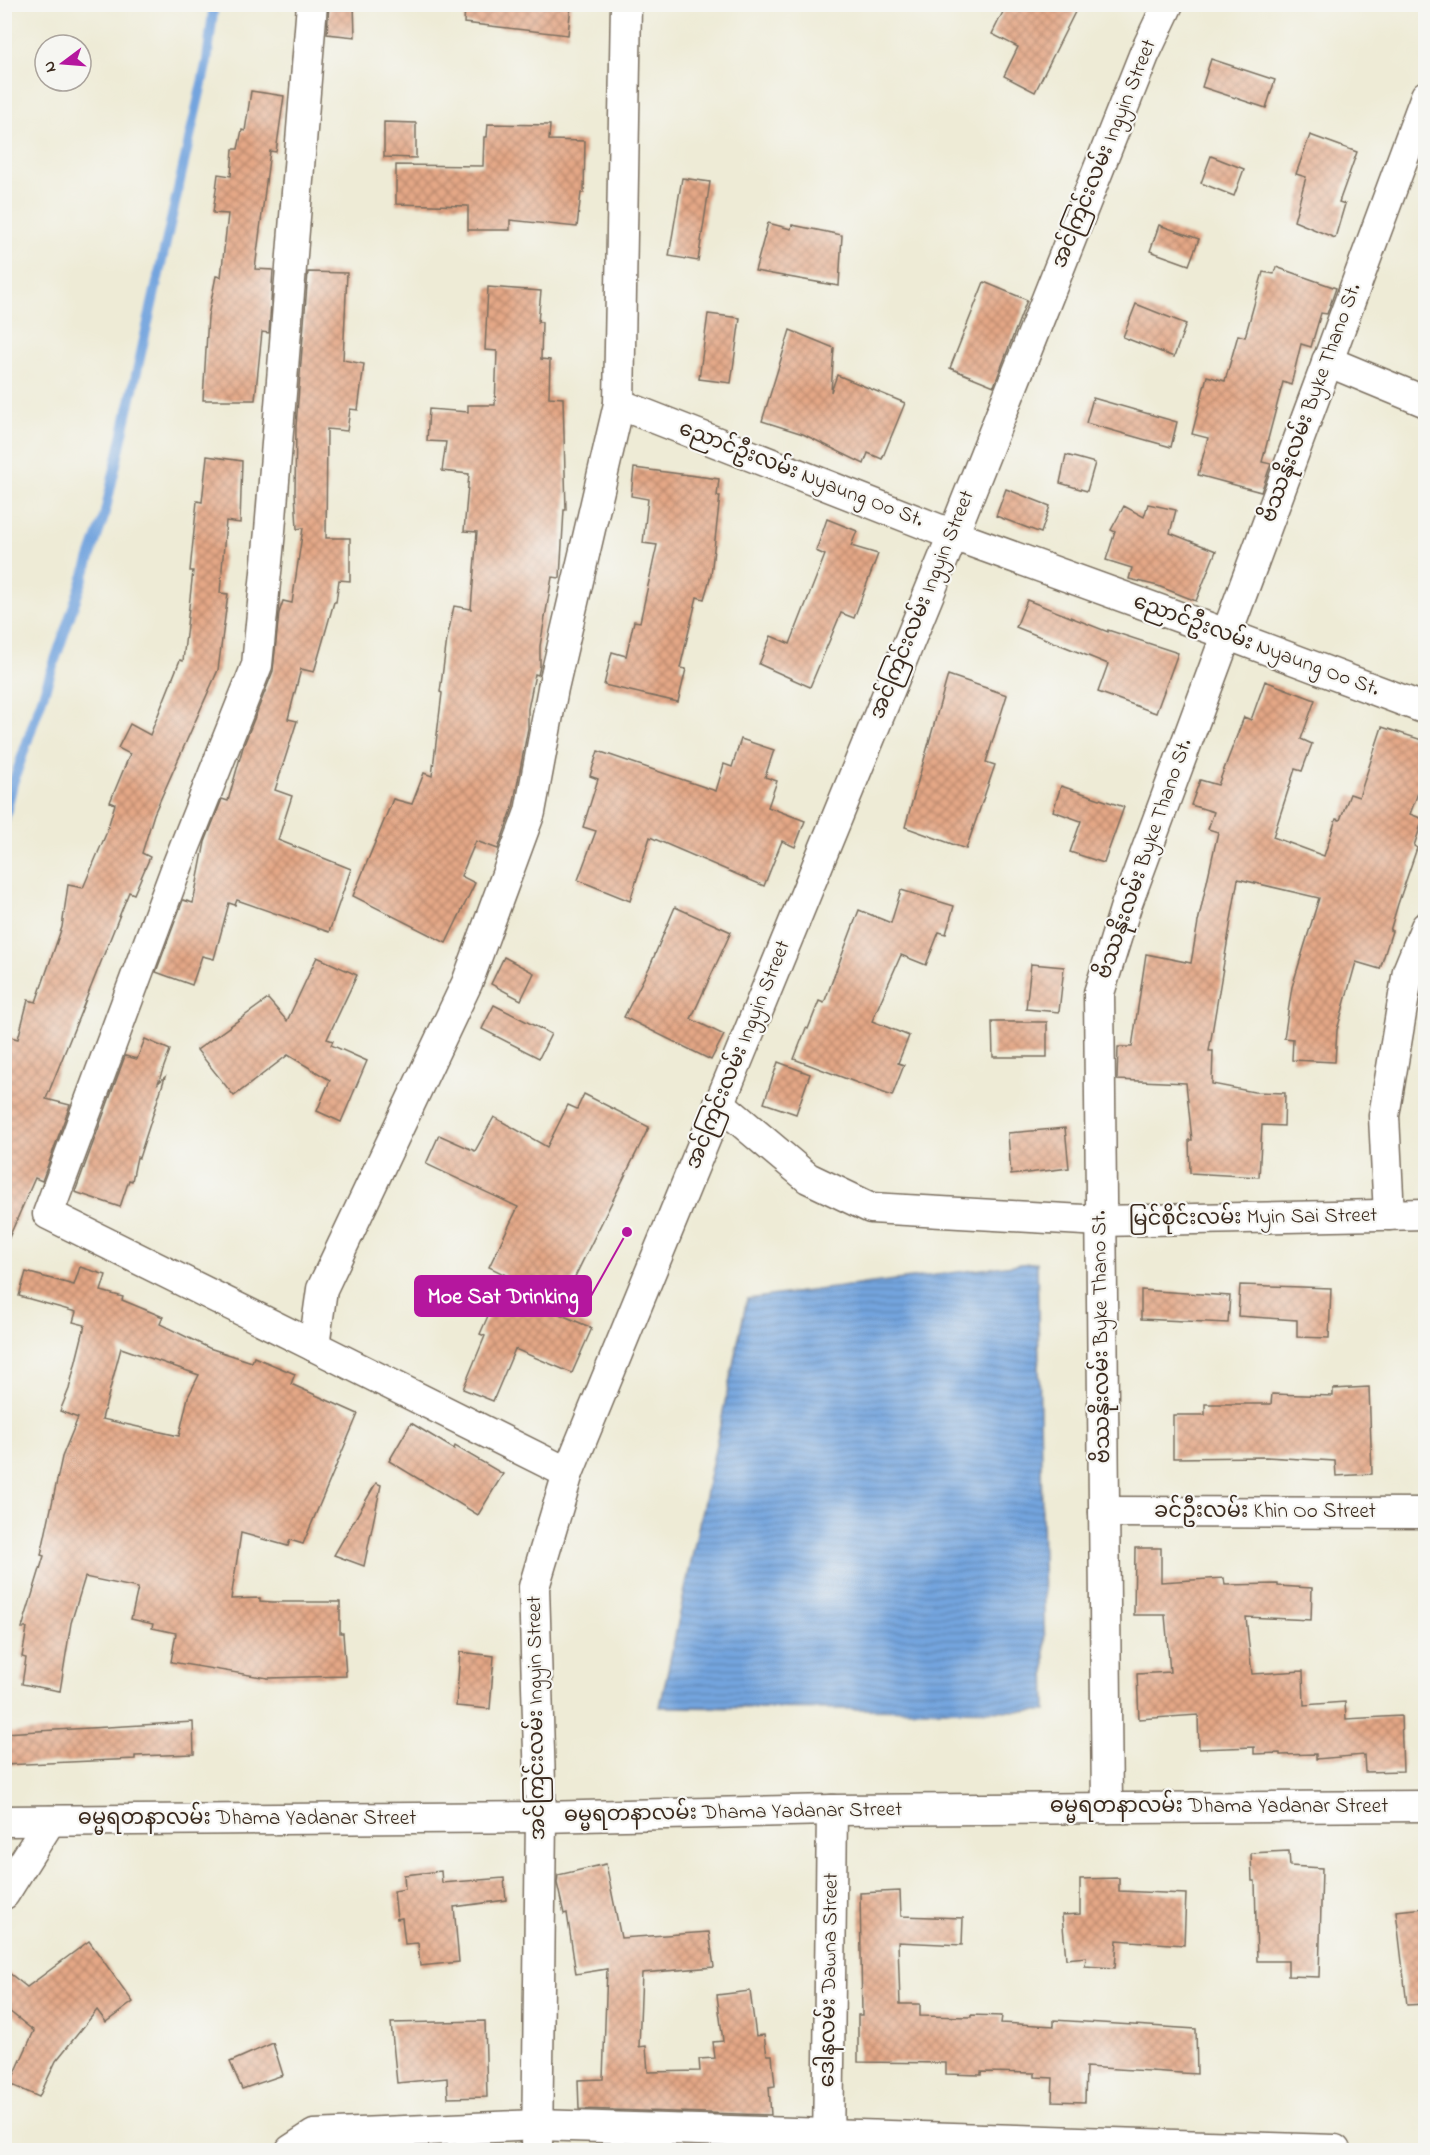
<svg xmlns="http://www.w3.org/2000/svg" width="1430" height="2155" viewBox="0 0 1430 2155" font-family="'Indie Flower','Noto Sans Myanmar',sans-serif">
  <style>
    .water { fill: url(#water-rules); stroke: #57677e; stroke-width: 1.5 }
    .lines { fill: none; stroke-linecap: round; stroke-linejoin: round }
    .stream { stroke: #73a4de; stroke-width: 10 }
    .building { fill: url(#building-cross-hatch); fill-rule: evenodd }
    .street-casing { stroke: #7a6e5e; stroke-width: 33 }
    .street { stroke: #fff; stroke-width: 30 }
    .labels { text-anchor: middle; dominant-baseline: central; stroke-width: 4.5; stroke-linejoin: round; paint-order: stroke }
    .street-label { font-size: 21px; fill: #3b2a1e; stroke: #f6f6f2 }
    .leader { fill: none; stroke: #b5179e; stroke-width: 2 }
    .callout-dot { fill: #b5179e; stroke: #f6f6f2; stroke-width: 2 }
    .callout { fill: #b5179e; stroke: #b5179e; stroke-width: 2 }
    .callout-label { font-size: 22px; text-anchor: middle; font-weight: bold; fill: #fff }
  </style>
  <defs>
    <pattern id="water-rules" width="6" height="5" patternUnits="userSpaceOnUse" patternTransform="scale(1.5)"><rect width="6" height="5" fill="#73a4de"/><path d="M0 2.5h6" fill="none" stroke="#6086b3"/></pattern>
    <pattern id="building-cross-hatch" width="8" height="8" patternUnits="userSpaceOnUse" patternTransform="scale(1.5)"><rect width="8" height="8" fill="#e4a786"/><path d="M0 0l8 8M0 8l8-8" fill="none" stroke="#ba886d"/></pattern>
  </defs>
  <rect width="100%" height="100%" fill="#f6f6f2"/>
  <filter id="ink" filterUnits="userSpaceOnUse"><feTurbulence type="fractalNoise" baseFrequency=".0167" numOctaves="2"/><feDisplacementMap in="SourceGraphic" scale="12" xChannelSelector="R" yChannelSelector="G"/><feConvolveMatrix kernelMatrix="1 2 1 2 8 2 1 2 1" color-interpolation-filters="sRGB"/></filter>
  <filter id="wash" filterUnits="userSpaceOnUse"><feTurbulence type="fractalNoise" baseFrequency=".008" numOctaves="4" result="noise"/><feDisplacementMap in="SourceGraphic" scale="24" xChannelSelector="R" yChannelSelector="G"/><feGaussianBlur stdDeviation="1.35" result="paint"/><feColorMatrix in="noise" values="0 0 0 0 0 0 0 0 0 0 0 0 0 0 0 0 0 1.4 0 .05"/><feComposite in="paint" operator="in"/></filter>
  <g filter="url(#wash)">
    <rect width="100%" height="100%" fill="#eeebd6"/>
    <!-- water -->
    <polygon class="water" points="1037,1262 1046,1711 660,1707 747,1299"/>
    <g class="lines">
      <!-- stream -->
      <polyline class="stream" points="4,822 13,783 104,517 207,61 214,4"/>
    </g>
    <g id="blocks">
      <!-- building -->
      <g class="building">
        <polygon points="329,4 354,4 355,37 327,34"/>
        <polygon points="465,4 571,4 568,35 464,23"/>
        <polygon points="1007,4 1079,4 1035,92 1004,76 1018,47 992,34"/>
        <polygon points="1211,59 1275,80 1266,108 1202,87"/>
        <polygon points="251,91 284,96 276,152 270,151 255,269 273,270 269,333 262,332 255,400 203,400 208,316 216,276 221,277 228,214 213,213 218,174 231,176 233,149 238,149 242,130 245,131"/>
        <polygon points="384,122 416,123 416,158 384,157"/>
        <polygon points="488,124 550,125 549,140 585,141 584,193 581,193 577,227 510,220 510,230 468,230 468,206 396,204 396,165 483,166 484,137 487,137"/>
        <polygon points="1310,135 1357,152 1339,202 1345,204 1335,238 1294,221 1306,177 1296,174"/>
        <polygon points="1211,156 1244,169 1234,196 1201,183"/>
        <polygon points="682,178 710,182 698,261 669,256"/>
        <polygon points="768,223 791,229 792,225 842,235 839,286 755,271"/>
        <polygon points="1159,225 1199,239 1189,265 1150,251"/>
        <polygon points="1276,267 1336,288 1327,314 1321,313 1311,347 1301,344 1291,385 1283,382 1262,462 1271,464 1261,492 1198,475 1208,438 1192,434 1207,376 1225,381 1238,335 1245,337 1263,272 1274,274"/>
        <polygon points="308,272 347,273 343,360 364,364 358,410 350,409 347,431 327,429 326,538 350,538 350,581 339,580 336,602 334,602 314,672 301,669 288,719 297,721 275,790 292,796 278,840 351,869 329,932 237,900 235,905 229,903 214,959 202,956 192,985 156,972 183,900 193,903 205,842 222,799 228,801 243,747 273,671 279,613 283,601 292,603 303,528 297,529 295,492 296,426"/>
        <polygon points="984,282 1027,300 994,386 950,368"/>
        <polygon points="488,287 541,291 538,322 542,322 541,359 550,360 549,397 563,398 566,510 564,510 560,578 552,577 540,646 540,666 538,675 535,674 528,709 528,728 513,807 498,849 476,841 461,876 475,883 446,943 353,896 393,799 412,804 424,773 432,776 442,693 440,692 447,639 454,606 471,609 477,532 464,531 469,474 442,471 446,442 427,441 429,409 468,412 468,405 495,405 497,351 485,350"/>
        <polygon points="1136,304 1186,324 1174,357 1123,337"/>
        <polygon points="708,314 740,318 731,383 699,379"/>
        <polygon points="790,330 834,348 831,392 837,375 905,403 882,459 868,453 864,464 803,434 762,421"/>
        <polygon points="1093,398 1177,422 1171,447 1086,423"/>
        <polygon points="1066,455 1095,463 1087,491 1060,483"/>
        <polygon points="207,456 242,461 240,523 226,521 220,593 228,594 218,670 154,814 142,853 150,857 134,894 129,892 46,1099 70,1105 42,1181 35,1178 4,1249 4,1035 18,1039 28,1000 36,1002 62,927 68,885 83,888 106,834 115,804 110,802 130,754 118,748 130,724 150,735 180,660 183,661 193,571 190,571 197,501 202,502"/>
        <polygon points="634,468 719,479 717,496 720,496 711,575 704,599 697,597 680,668 686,669 678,702 604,685 612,652 626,656 634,621 640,622 657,545 643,543 648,499 631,496"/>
        <polygon points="1006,489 1050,506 1041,533 996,516"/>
        <polygon points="1148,504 1176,510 1170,533 1216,551 1196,601 1158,586 1129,579 1132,568 1106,560 1115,532 1111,530 1124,506 1144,517"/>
        <polygon points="827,519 857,531 851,546 878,554 854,618 841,613 810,687 759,664 771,636 790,644 825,555 816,551"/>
        <polygon points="1027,600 1108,632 1108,630 1178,653 1156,713 1098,692 1108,664 1016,627"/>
        <polygon points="948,675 1007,695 986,762 995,765 966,849 905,827"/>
        <polygon points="1265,681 1315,700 1301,739 1312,744 1302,771 1295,769 1273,837 1324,856 1336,819 1340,820 1350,794 1359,797 1382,727 1425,741 1425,775 1410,814 1423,819 1414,846 1417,848 1398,904 1390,931 1392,931 1380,969 1356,962 1337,1030 1335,1062 1292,1060 1293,1039 1284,1038 1292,987 1319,898 1238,879 1209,1051 1213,1051 1212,1084 1254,1092 1285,1093 1284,1126 1262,1125 1259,1177 1190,1173 1189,1140 1192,1140 1186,1083 1117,1080 1118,1047 1132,1047 1146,954 1191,963 1198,922 1218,832 1208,829 1214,812 1191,805 1200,780 1218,785 1244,717 1251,720"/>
        <polygon points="741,739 774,750 765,777 777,781 768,807 805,821 795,847 782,841 764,886 650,837 630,901 578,880 596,831 583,827 598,779 590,776 598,751 716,791 724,764 732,767"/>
        <polygon points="1061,786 1124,807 1104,863 1070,852 1081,821 1053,811"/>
        <polygon points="901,890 954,906 946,934 939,932 926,965 901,955 872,1021 909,1036 898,1063 904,1065 892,1096 794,1059 806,1028 808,1029 819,1001 824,1003 859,910 891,923"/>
        <polygon points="675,907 731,932 691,1019 724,1035 711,1060 624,1017 650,966"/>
        <polygon points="317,957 357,975 327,1039 333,1041 331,1045 367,1061 341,1122 317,1111 330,1080 288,1055 234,1096 197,1050 268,999 287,1021"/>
        <polygon points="504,957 534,973 521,1000 491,984"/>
        <polygon points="1031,964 1064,967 1059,1012 1026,1009"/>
        <polygon points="494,1005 551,1034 539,1058 482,1029"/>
        <polygon points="992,1022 1047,1022 1047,1057 993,1057"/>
        <polygon points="145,1039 170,1050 158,1083 165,1077 139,1158 137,1157 132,1181 129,1180 120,1207 75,1192 125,1056 137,1059"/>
        <polygon points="778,1062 810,1074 796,1114 764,1103"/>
        <polygon points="584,1094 649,1127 557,1313 592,1328 572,1373 515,1349 493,1401 463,1389 485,1336 480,1334 506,1275 489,1267 518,1207 426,1164 439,1135 475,1151 494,1117 547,1147 568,1105 577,1109"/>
        <polygon points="1065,1128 1069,1168 1011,1175 1008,1133"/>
        <path d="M80,1267L106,1275L101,1291L123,1297L122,1300L163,1317L160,1324L209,1348L252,1362L254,1357L295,1374L291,1384L358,1414L303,1544L290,1540L288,1546L241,1533L231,1599L260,1598V1601L272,1602H340V1633H343L346,1676L268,1678L171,1662L176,1633L152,1628L153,1624L131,1619L138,1588L85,1577L71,1623L60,1691L22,1684L26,1658L22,1657L27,1628H22L44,1556L41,1555L62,1457L78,1418L60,1411L69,1389L85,1325L73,1322L76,1312L19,1296L26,1272L74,1285ZM121,1348L199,1375L188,1397L179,1436L102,1419Z"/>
        <polygon points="1240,1285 1331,1288 1329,1338 1297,1337 1297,1320 1238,1316"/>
        <polygon points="1141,1290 1230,1296 1228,1323 1141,1319"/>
        <polygon points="1369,1387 1372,1474 1336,1476 1335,1461 1266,1457 1173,1458 1173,1415 1205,1415 1205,1404 1271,1404 1272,1394 1333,1396 1333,1389"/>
        <polygon points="411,1423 454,1449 455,1446 503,1474 478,1515 389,1461"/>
        <polygon points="376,1483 381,1485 364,1566 334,1555"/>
        <polygon points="1135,1548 1161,1548 1161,1582 1224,1578 1225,1585 1278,1584 1278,1586 1312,1588 1311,1620 1246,1617 1252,1674 1303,1671 1304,1705 1345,1702 1346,1719 1401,1716 1403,1771 1365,1772 1364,1755 1316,1759 1316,1754 1280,1755 1280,1753 1254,1754 1254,1747 1199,1749 1198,1715 1139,1719 1137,1674 1170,1672 1165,1615 1134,1615"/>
        <polygon points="460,1652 494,1656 490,1709 456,1706"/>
        <polygon points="193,1722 194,1754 135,1756 135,1759 4,1765 4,1733"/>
        <polygon points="1289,1851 1290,1866 1322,1868 1319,1977 1288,1976 1288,1961 1257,1961 1255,1881 1252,1881 1251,1853"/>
        <polygon points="606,1864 621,1938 709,1932 714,1967 642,1973 639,2047 646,2046 648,2072 700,2071 699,2059 715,2058 713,2042 723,2041 717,1995 750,1991 756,2036 764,2035 767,2055 772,2055 775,2086 769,2087 771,2115 579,2109 578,2080 603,2079 607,1969 576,1974 567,1913 564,1914 557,1883 558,1875"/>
        <polygon points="441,1871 442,1883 504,1878 506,1900 454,1907 459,1962 420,1966 418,1943 405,1944 402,1918 397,1919 394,1891 405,1889 404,1875"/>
        <polygon points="1119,1878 1119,1891 1186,1894 1184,1945 1117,1940 1115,1968 1085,1966 1086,1957 1066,1959 1062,1915 1080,1914 1080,1879"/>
        <polygon points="900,1891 901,1916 963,1918 962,1945 898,1942 900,2004 920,2004 920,2016 971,2017 971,2015 1002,2016 1001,2023 1054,2026 1054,2020 1196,2029 1197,2074 1086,2067 1085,2102 1052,2101 1053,2078 1035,2077 1035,2073 981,2072 981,2075 946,2074 946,2063 858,2062 858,2015 862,2015 860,1893"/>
        <polygon points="1425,1908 1425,2004 1407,2005 1396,1911"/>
        <polygon points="89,1941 133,2002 106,2022 97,2010 56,2061 39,2097 10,2084 34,2031 4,2007 4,1969 27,1987"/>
        <polygon points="485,2021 487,2097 448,2098 447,2078 397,2083 391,2023"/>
        <polygon points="273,2043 283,2075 242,2089 230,2062"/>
        <polygon points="612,2145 666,2146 666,2151 612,2151"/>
      </g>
    </g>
  </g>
  <g filter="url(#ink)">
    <use href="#blocks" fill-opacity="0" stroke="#7a6e5e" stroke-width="1.5"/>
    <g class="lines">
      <!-- street casing -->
      <g class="street-casing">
        <g id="street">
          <polyline points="312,4 270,531 257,665 178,864 48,1214 314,1346"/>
          <polyline points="626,4 619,404 953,535 1226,634 1426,709"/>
          <polyline points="1327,361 1426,402"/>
          <polyline points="719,1103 808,1178 871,1208 1101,1221 1426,1214"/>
          <polyline points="1389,1215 1384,1116 1408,971 1426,927"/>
          <polyline points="568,1473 314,1346 322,1289 467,983 530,812 553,688 619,404"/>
          <polyline points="1104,1512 1426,1513"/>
          <polyline points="1107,1808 1099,993 1126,906 1426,96"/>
          <polyline points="4,1821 541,1817 832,1810 1426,1806"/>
          <polyline points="4,1894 50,1821"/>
          <polyline points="291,2150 314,2135 537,2125 1335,2150"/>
          <polyline points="537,2150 541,1817 534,1587 568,1473 953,535 1144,55 1168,4"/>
          <polyline points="828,2150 832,1810"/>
        </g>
      </g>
      <!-- street -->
      <use href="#street" class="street"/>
    </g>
  </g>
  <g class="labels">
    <!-- street labels -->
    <g class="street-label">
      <text transform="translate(1105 154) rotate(-68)">အင်ကြင်းလမ်း Ingyin Street</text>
      <text transform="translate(1312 403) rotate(-70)">ဗိဿနိုးလမ်း Byke Thano St.</text>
      <text transform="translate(801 475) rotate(21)">ညောင်ဦးလမ်း Nyaung Oo St.</text>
      <text transform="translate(923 605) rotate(-68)">အင်ကြင်းလမ်း Ingyin Street</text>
      <text transform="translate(1256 646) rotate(20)">ညောင်ဦးလမ်း Nyaung Oo St.</text>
      <text transform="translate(1145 859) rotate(-71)">ဗိဿနိုးလမ်း Byke Thano St.</text>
      <text transform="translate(739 1055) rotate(-68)">အင်ကြင်းလမ်း Ingyin Street</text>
      <text transform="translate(1253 1218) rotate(-1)">မြင်စိုင်းလမ်း Myin Sai Street</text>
      <text transform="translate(1102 1337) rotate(-91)">ဗိဿနိုးလမ်း Byke Thano St.</text>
      <text x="1265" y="1512">ခင်ဦးလမ်း Khin Oo Street</text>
      <text transform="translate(537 1718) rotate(-91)">အင်ကြင်းလမ်း Ingyin Street</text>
      <text x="1219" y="1807">ဓမ္မရတနာလမ်း Dhama Yadanar Street</text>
      <text transform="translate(733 1813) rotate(-1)">ဓမ္မရတနာလမ်း Dhama Yadanar Street</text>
      <text x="247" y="1819">ဓမ္မရတနာလမ်း Dhama Yadanar Street</text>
      <text transform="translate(830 1980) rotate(-89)">ဒေါနလမ်း Dawna Street</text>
    </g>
  </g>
  <!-- callouts -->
  <path class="leader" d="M627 1232L591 1296"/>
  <circle class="callout-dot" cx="627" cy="1232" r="6"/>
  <rect class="callout" x="415" y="1276" width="176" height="40" rx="6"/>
  <g class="callout-label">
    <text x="503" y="1303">Moe Sat Drinking</text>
  </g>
  <!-- margin -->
  <rect width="1430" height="2155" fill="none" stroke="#f6f6f2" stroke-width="24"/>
  <!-- north arrow -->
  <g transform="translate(63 63) rotate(254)"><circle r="28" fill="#f6f6f2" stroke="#aba49d" stroke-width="1.5"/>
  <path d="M0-4.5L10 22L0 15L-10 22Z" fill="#b5179e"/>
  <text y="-9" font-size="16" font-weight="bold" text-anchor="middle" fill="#3b2a1e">N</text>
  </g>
</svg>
